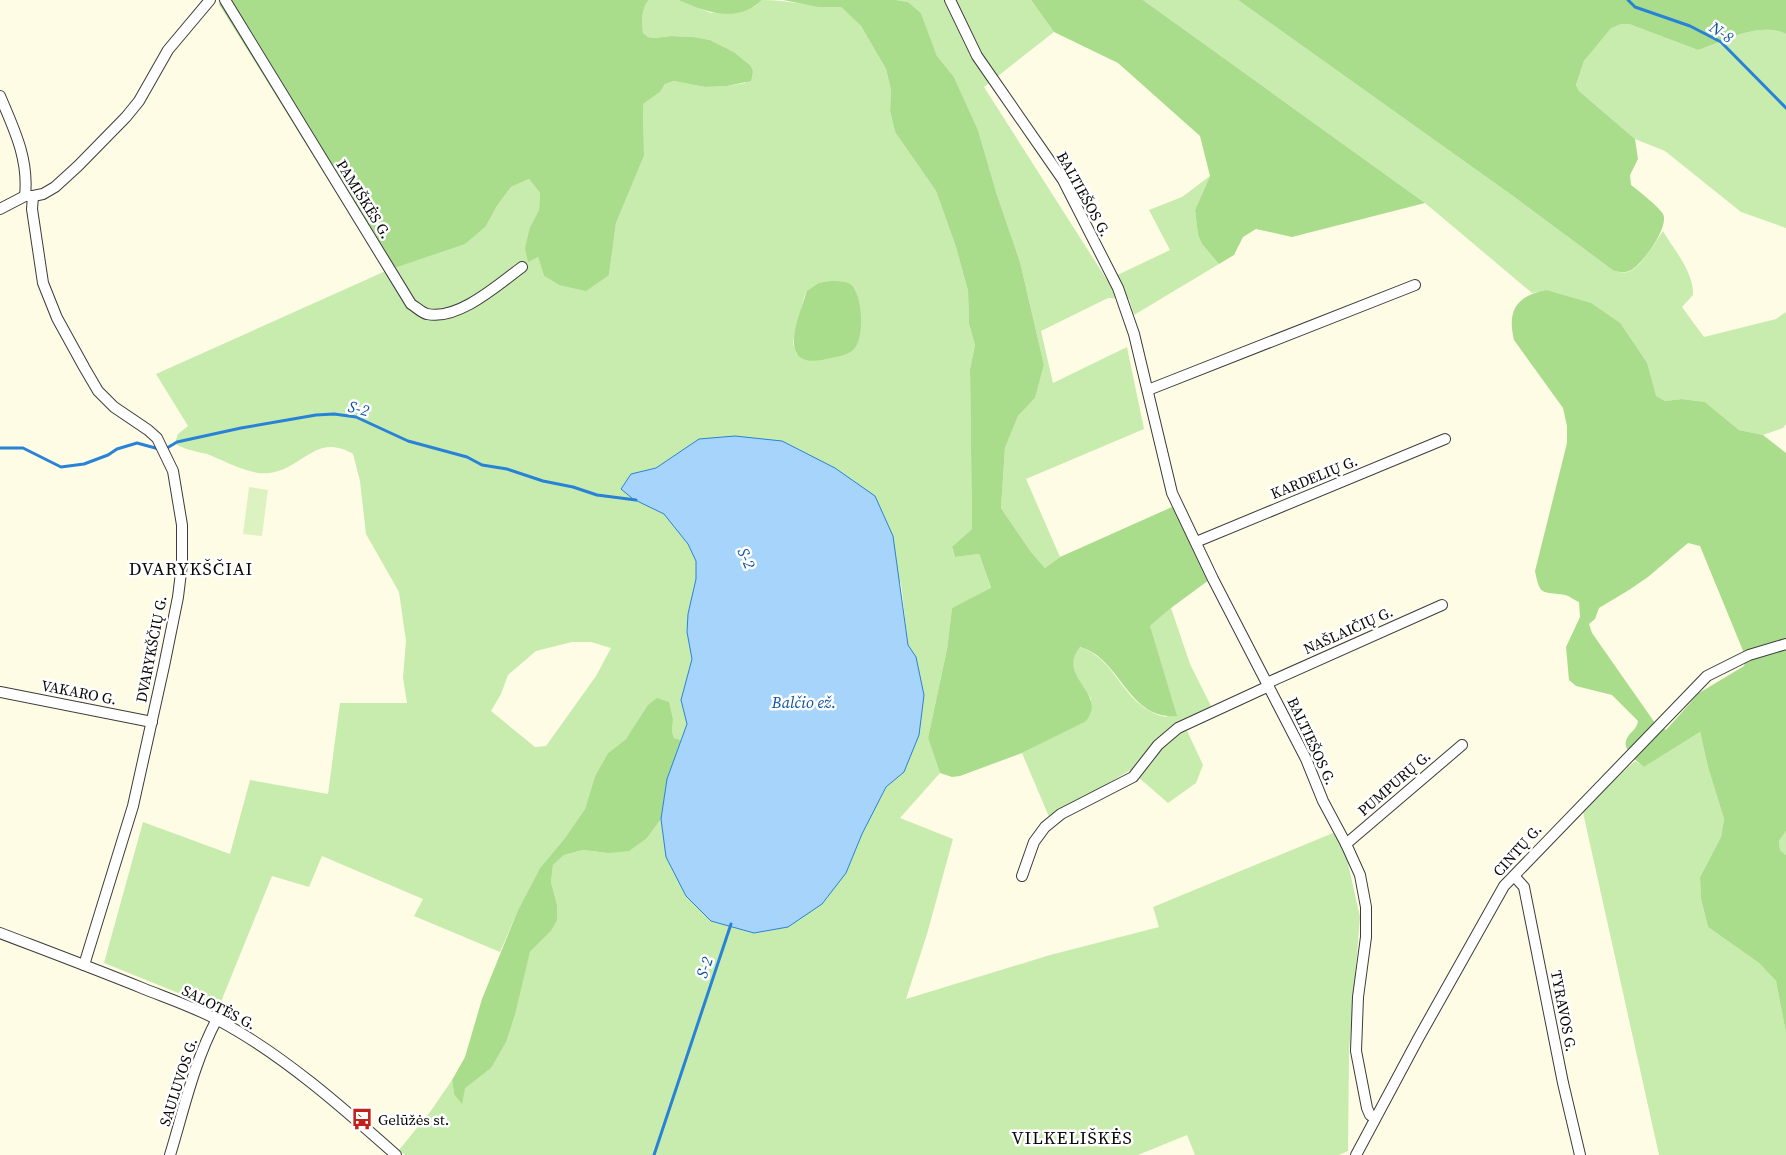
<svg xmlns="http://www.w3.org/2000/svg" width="1786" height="1155" viewBox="0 0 1786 1155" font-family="'Source Serif 4',serif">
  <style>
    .green { fill: #c8ebae; fill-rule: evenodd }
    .forest { fill: #a9dd8c; fill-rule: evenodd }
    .pitch { fill: #dcf2c0 }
    .water { fill: #a6d4fb; stroke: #2882d7 }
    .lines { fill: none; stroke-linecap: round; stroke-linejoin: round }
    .stream { stroke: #2882d7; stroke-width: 3 }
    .minor-casing { stroke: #3c3c3c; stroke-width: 12 }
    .minor { stroke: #fff; stroke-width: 10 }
    .labels { text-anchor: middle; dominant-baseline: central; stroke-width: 5; stroke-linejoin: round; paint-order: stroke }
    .street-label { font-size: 15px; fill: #090909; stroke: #fff }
    .poi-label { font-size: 15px; fill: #090909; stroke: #fff; text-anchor: start }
    .water-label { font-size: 16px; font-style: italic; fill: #0c53a2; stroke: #fff }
    .quarter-label { font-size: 18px; letter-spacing: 1px; fill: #090909; stroke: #fff }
  </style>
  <rect width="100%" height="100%" fill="#fffce6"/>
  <!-- green -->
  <g class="green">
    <path d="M649,0H678L711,13L754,7L762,0C788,0 814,7 841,7L861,26L886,69L891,90L890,111L895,132L936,191L956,247L968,291L969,324L975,345L970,369L972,529L952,548L955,557L979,554L991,589L952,608L947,649L928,738L940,773L900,818L953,839L927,934L906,999L1050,955L1159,927L1153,907L1333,833L1345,850L1360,917L1349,1052L1348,1151L1339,1155H1195L1187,1135L1138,1155H405L399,1150L430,1112L452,1080L454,1094L491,1068L530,952L551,931L557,905L551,882L553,865L564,855L583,850L608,853L647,838L661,819L666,857L686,896L846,873L862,834L886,787L904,771L916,657L908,645L901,583L699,439L656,468L631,474L621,488L633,499L664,514L688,544L696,561V579L688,614L687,632L692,659L681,700L687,724L681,740L674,738L672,732L673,720L637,724L626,739L608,753L595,776L585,809L565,838L540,868L518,910L500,952L414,916L423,899L322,856L309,887L272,876L218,1009L104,963L143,822L230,854L250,780L328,794L340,703H407L403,678L406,641L399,592L366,534L360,481L353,454C315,432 304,469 269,473C251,476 223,460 207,454C198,452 179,448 175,443L178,434L188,426L156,374L486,226L497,206L511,187L529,179L540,193L539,210L530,227L528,261L538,257L544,276L559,285L609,275L616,223L644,156L643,104L660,92L665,84L674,81L705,87L727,86L745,83L753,71L751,66L734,52L710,40L694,37L671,36L655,38L648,37L643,33C642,22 641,8 649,0ZM806,291L797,355L793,343L796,327ZM572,642H591L611,648L596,676L546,746L535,747L491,711L501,694L508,675L536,651Z"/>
    <polygon points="896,0 1031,0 1054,32 984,87 1107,280 1170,250 1149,210 1182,197 1210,176 1195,210 1198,235 1202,244 1219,264 1134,315 1129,299 1108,298 1041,331 1053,383 1127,347 1144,429 1026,479 1060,557 1045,568 1031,552 1001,508 1005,448 1018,416 1035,398 1044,365 1020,262 997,195 978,130 954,77 937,56 921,13 908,2"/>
    <path d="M1143,0H1238L1513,196L1614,271C1619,272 1625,274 1630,271C1642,266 1655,242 1663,231C1674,250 1694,272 1693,295L1682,307L1704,337L1776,319L1786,312V424L1783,428L1763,435L1739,430L1705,402L1682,399L1665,401L1655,396L1653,389L1546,290L1532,293L1425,203Z"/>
    <path d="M1621,24H1629L1698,50C1725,41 1759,21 1786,34V228L1741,212L1665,151L1635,139L1579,91L1576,85L1584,61L1611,27Z"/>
    <path d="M1171,608L1190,664L1211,706L1183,722L1203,765L1196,783L1168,803L1130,770L1050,819L1022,753L1085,722L1091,699C1080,682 1064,666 1079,647C1113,656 1121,698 1152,712C1156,715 1162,716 1167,717L1150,626Z"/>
    <polygon points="1700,732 1708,767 1724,819 1721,837 1700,877 1701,899 1708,927 1759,963 1776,981 1786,1033 1786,1155 1659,1155 1582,808 1635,761 1644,767"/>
    <polygon points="1786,831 1786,855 1780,850 1779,841"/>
  </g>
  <!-- forest -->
  <g class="forest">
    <path d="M223,0H649C641,8 642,22 643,33L648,37L655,38L671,36L694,37L710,40L734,52L751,66L753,71L751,81L727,86L705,87L674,81L665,84L660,92L643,104L644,156L616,223L609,275L586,291L559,285L544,276L538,257L528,262L525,248L530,227L539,210L540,193L529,179L511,187L497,206L486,226L465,244L385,271L219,4Z"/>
    <path d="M678,0H762C737,24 706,12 678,0Z"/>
    <path d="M783,0H896L908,2L921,13L937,56L954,77L978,130L997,195L1020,262L1044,365L1035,398L1018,416L1005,448L1001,508L1031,552L1045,568L1060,557L1172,507L1209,580L1171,608L1150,626L1177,716C1127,720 1121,658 1080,647C1055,678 1110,693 1085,722L1022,753L960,776L952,777L940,773L928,738L947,649L952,608L991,588L979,554L955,557L952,547L972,529L970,369L975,345L969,324L968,291L956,247L936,191L895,132L890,111L891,90L886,69L861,26L841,7H819Z"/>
    <polygon points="1031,0 1143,0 1425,203 1292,237 1256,229 1243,237 1234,255 1219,264 1202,244 1198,235 1195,210 1210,176 1200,136 1118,63 1054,32"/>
    <path d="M1238,0H1786V34C1759,21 1725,41 1698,50L1629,24H1621L1611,28L1584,61L1576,85L1579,91L1635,139L1638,159L1630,175L1631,185C1639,191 1659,207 1663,214C1670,226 1641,267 1629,271C1624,273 1619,272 1614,271L1513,196Z"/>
    <path d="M831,281C837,281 845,281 850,284C863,293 865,338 854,349C846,357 832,357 822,360C775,368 800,314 807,291L819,283Z"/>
    <path d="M1546,290L1591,303L1620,323L1647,363L1656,396L1665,401L1682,399L1705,402L1739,430L1763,435L1786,453V831L1779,841L1780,850L1786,855V1033L1776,981L1759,963L1708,927L1701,899L1700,877L1721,837L1724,819L1708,767L1700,732L1644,767C1636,761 1621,749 1627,738C1631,731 1637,729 1638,721L1612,695L1576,686L1569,680L1566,647L1580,617L1579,602C1574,600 1570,596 1565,595C1542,591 1540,597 1535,571L1567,443V426L1563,408L1514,340C1507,311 1516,296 1546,290ZM1688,543L1700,546L1746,658L1744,666L1699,693L1666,730L1655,723L1592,633L1589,624L1595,619L1599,608L1629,590L1648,577Z"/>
    <polygon points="657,698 669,702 673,720 672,732 674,738 681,740 667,779 661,819 647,838 629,851 608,853 583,850 564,855 553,865 551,882 557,905 557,920 551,931 530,952 515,1014 506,1042 491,1068 465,1088 462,1104 454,1094 452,1080 465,1057 482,999 518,910 540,868 565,838 585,809 595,776 608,753 626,739 648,705"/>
  </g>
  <!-- pitch -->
  <polygon class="pitch" points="249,487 268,490 262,536 243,534"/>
  <!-- water -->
  <polygon class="water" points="735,436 782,441 835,468 875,496 893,536 908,645 916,657 924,695 919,735 904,772 886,787 862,834 846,873 822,904 788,927 754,933 711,921 686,896 666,857 661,819 667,779 687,724 681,700 692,659 687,632 688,614 696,579 696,561 688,544 664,514 633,499 621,489 631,474 656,468 699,439"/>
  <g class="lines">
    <!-- stream -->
    <g class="stream">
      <polyline points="1628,0 1635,7 1690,26 1721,42 1786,108"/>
      <polyline points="0,448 23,448 61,467 84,464 108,455 117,449 137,443 159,449"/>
      <polyline points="167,448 177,442 241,428 316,415 334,414 356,417 408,441 467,457 482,465 507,469 543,481 573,487 597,495 636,500"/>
      <polyline points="654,1155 731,924"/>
    </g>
    <!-- minor casing -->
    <g class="minor-casing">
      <g id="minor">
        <path d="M225,0L411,304C416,307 422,313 427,314C458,321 499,284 522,267"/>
        <polyline points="950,0 977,56 1063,180 1118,288 1134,334 1172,493 1213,579 1306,759 1323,801 1346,844 1360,875 1366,907 1366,937 1358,997 1356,1051 1367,1108 1370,1115 1375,1118"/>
        <path d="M0,96C14,129 29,159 25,196"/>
        <polyline points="33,196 32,209 43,283 57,318 84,367 98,391 114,407 148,430 157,438 173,471 182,525 182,564 178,597 164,666 133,806 84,965"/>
        <polyline points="0,209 25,196 33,196 43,194 55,187 78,166 126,117 139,101 168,50 210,0"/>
        <polyline points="1148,390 1415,285"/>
        <polyline points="1196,542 1445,439"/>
        <polyline points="1267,683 1442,605"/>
        <polyline points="0,692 152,722"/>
        <polyline points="1346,844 1462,745"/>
        <polyline points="1022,876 1034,842 1045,827 1061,814 1133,777 1158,745 1178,728 1269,686"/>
        <polyline points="1514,876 1524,887 1563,1083 1580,1155"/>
        <path d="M0,933C47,951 95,969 142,988C167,998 194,1007 218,1020C282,1054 342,1107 396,1155"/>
        <path d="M170,1155C184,1109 194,1062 217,1019"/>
        <polyline points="1356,1155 1418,1039 1504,886 1707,676 1749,655 1786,644"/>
      </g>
    </g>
    <!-- minor -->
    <use href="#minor" class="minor"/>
  </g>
  <!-- icons -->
  <defs>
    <g id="bus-bare" transform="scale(1.725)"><path d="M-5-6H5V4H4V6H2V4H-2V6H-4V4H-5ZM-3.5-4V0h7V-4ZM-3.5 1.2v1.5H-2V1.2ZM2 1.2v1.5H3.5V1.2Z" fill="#c22019" stroke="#fff" stroke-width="2.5" paint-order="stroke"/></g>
  </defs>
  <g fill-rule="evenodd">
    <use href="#bus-bare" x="362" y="1119"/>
  </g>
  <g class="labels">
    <!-- street labels -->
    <g class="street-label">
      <text transform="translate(1084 194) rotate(61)">BALTIEŠOS G.</text>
      <text transform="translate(364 199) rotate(58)">PAMIŠKĖS G.</text>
      <text transform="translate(1314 477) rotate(-22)">KARDELIŲ G.</text>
      <text transform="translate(1348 630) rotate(-24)">NAŠLAIČIŲ G.</text>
      <text transform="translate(151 649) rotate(-79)">DVARYKŠČIŲ G.</text>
      <text transform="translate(79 692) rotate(11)">VAKARO G.</text>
      <text transform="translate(1312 741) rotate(65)">BALTIEŠOS G.</text>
      <text transform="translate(1394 783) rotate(-41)">PUMPURŲ G.</text>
      <text transform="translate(1517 850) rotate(-48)">CINTŲ G.</text>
      <text transform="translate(219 1007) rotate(27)">SALOTĖS G.</text>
      <text transform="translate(1564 1011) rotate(79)">TYRAVOS G.</text>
      <text transform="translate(178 1082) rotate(-72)">SAULUVOS G.</text>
    </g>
    <!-- poi labels -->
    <g class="poi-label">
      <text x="378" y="1119">Gelūžės st.</text>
    </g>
    <!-- water labels -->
    <g class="water-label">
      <text transform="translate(1722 32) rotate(34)">N-8</text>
      <text transform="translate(359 408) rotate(14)">S-2</text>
      <text transform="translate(747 558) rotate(67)">S-2</text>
      <text x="804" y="702">Balčio ež.</text>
      <text transform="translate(704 967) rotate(-71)">S-2</text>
    </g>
    <!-- quarter labels -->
    <g class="quarter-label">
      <text x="191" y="568">DVARYKŠČIAI</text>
      <text x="1072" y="1137">VILKELIŠKĖS</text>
    </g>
  </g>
</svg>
